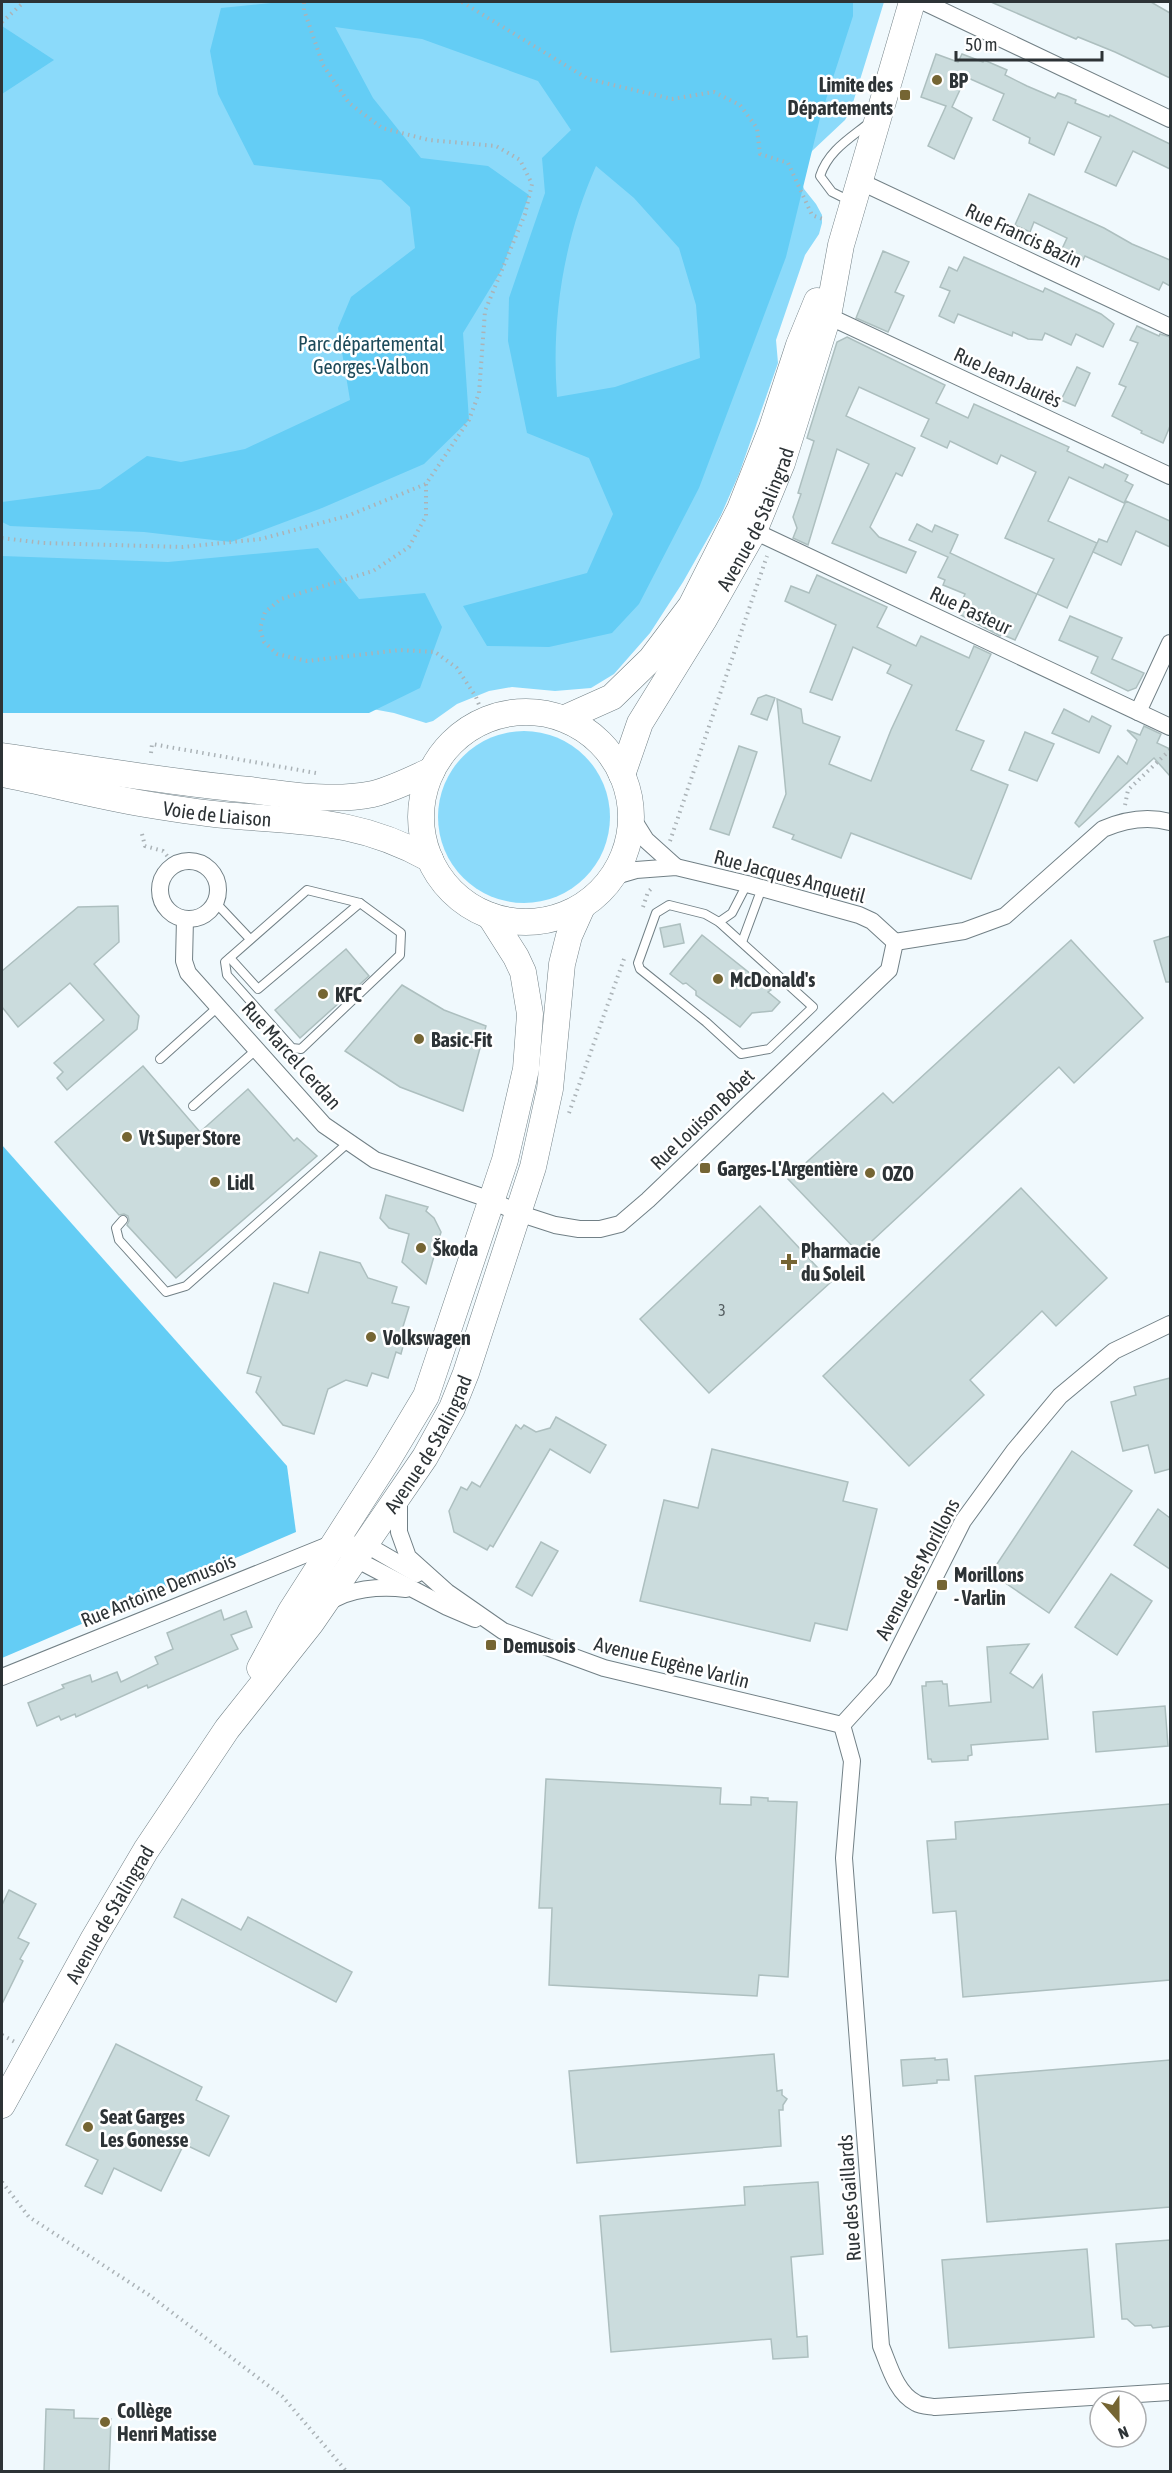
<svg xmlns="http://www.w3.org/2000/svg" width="1172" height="2473" viewBox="0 0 1172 2473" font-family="'Asap Condensed',sans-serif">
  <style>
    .green { fill: #8bdafa }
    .forest { fill: #64cdf5; fill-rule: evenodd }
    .building { fill: #cbdcdd; stroke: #adbfbf; stroke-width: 1.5 }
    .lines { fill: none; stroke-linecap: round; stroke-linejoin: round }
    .lane-casing { stroke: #728086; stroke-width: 10 }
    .street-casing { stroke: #728086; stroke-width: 18 }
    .primary-casing { stroke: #728086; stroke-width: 27 }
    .path { stroke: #abb3b7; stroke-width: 4; stroke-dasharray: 1.5 4.5; stroke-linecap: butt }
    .lane { stroke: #fff; stroke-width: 8 }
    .street { stroke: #fff; stroke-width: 16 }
    .primary { stroke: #fff; stroke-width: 26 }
    .poi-dot { fill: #756533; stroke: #fff; stroke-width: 2 }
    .labels { text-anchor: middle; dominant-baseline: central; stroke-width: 5; stroke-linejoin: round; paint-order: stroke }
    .number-label { font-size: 16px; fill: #545d60 }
    .poi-label { font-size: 20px; font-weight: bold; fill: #2d3336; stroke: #fff; text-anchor: start }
    .street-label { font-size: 20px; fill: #2d3336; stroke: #fff }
    .park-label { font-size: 20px; fill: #1c4a5a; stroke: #fff }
  </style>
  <rect width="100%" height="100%" fill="#f0f9fd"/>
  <!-- green -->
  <g class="green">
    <polygon points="2,2 884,2 851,109 845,120 812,151 802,166 800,177 804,189 816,204 822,215 822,223 819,234 805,255 776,340 778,363 739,474 721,515 683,582 650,633 614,674 591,688 555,691 512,687 489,691 457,704 433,721 426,723 394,713 367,708 2,679"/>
    <circle cx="524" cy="817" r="86"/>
  </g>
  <!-- forest -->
  <g class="forest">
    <path d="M281,2H853V16L820,118L786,257L699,488L639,604L612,633L549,647L487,646L463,606L587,573L613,514L589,458L527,433L508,341L509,298L545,193L542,158L571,130L538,81L422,39L335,27L373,98L421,158L488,166L529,195L502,269L463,333L469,420L424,464L322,508L231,542L144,532L10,526L2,522V502L100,489L147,456L181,462L245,449L350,400L338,328L351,297L415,248L410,207L381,180L254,165L218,94L210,51L221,8ZM596,166L634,198L679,248L696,305L700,358L615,387L557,397C551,318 564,238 596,166Z"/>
    <polygon points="2,26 54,60 2,94"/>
    <polygon points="318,548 359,599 425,593 442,627 420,688 369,713 2,713 2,556 168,562"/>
    <polygon points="2,1145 287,1466 296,1532 2,1658"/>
  </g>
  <!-- building -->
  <g class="building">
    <polygon points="991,2 1151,2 1170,13 1170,78 1115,52 1078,37 1076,39"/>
    <polygon points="936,54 958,62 962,54 983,62 984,60 1007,70 1005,75 1027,86 1055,98 1058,93 1067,96 1076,100 1075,103 1109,117 1110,115 1170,144 1170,169 1133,151 1116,186 1085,172 1101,137 1068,122 1054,155 1029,143 1030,138 993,120 1004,94 966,77 952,107 972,118 954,159 928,146 946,106 921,97"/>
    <polygon points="1029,194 1104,228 1132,244 1170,260 1170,286 1163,282 1159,290 1085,256 1083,260 1062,249 1067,238 1034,222 1030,232 1015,225"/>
    <polygon points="883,251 909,262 895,292 904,296 888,332 856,318"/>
    <polygon points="964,257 1043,292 1045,288 1101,314 1114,324 1103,347 1076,334 1071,345 1045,333 1042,340 1028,339 1013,332 1012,336 958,314 954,323 939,316 950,291 940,287 949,267 957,271"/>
    <polygon points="1137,326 1159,336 1160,334 1170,337 1170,426 1163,443 1141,433 1142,431 1112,416 1126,387 1119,384 1138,343 1130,340"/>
    <polygon points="847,337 945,385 936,403 968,418 974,404 1069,447 1067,451 1103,468 1105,464 1128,475 1125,481 1133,485 1124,503 1069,477 1048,521 1097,543 1067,608 1037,594 1054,559 1005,538 1036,472 1001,455 997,464 950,441 947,448 921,436 929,419 859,387 846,416 915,448 902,476 896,473 870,527 879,537 916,552 906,573 832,543 869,464 837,449 808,545 793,538 797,528 793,517 801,494 798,493 814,441 807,438 837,342"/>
    <polygon points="1077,367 1090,373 1075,406 1061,400"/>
    <polygon points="1126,501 1170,521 1170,547 1136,531 1121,565 1093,552 1099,539 1107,542"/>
    <polygon points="917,524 932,532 935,525 958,535 950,553 1037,594 1015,640 1001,634 1000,636 957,613 965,594 943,585 945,580 938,577 948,557 909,540"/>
    <polygon points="817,575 887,607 877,627 916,646 921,636 969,658 974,646 991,654 956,730 984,741 971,770 1008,785 971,879 851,833 841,858 792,839 794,835 773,827 786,794 777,699 801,709 803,723 840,737 829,764 871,781 891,730 912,685 887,673 891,665 853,647 832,700 810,692 836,625 785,601 791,586 809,593"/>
    <polygon points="1070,616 1122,638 1112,659 1144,673 1136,688 1128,691 1091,673 1098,657 1059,640"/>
    <polygon points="766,695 775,698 767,720 751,714 758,698"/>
    <polygon points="1064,709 1089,722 1092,716 1111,726 1099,753 1052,733"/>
    <polygon points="1144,726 1161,734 1157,743 1170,749 1170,776 1154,758 1079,827 1075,823 1118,756 1127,764 1137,740 1127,730 1140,735"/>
    <polygon points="1025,732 1054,744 1037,781 1009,770"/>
    <polygon points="739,746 757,752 729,835 710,829"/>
    <polygon points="118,906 119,942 94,964 139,1016 137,1029 67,1090 57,1078 63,1072 54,1063 104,1020 70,983 18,1027 2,1007 2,971 78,907"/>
    <polygon points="680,924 684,943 664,947 660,928"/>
    <polygon points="702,935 771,990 768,992 780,1002 772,1011 752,1013 740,1027 696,995 696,991 686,983 683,984 670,974"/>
    <polygon points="1170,936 1170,982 1166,982 1154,941"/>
    <polygon points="1071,940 1143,1018 1074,1083 1059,1067 859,1253 788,1179 883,1093 893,1103"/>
    <polygon points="346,949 369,976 300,1038 275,1010"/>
    <polygon points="402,985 444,1010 486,1026 463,1111 400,1087 345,1051"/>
    <polygon points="143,1066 200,1132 248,1089 294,1141 297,1138 317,1156 176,1278 127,1225 129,1221 128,1216 124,1214 119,1215 55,1142"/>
    <polygon points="1021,1188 1107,1278 1056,1326 1042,1311 970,1380 984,1395 909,1466 823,1376"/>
    <polygon points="386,1195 428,1207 426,1211 434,1218 441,1232 426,1284 402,1262 409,1234 389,1228 380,1218"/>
    <polygon points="760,1206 831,1282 709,1393 640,1319"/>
    <polygon points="320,1252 360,1263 368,1278 397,1287 392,1303 409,1307 401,1333 406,1335 401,1354 396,1352 388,1378 372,1373 367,1386 346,1380 328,1389 314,1434 283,1425 256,1392 261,1377 247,1373 274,1283 308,1293"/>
    <polygon points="1170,1378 1170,1469 1155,1473 1148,1445 1123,1451 1111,1402 1136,1395 1134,1387"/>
    <polygon points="556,1417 606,1445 590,1473 550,1449 493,1547 490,1545 487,1550 454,1532 449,1511 461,1487 467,1490 472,1482 480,1487 516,1425 521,1429 524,1425 536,1432 550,1428"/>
    <polygon points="712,1449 848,1482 843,1501 877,1509 847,1630 815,1623 810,1641 640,1601 664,1500 698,1508"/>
    <polygon points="1072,1451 1132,1491 1049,1613 991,1573"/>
    <polygon points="1158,1509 1170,1518 1170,1569 1134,1545"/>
    <polygon points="541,1542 558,1551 532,1596 516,1587"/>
    <polygon points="1111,1574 1152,1601 1117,1655 1075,1627"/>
    <polygon points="221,1610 224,1620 246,1611 252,1627 231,1635 238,1649 148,1688 147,1685 76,1717 75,1714 61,1720 59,1716 37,1726 28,1703 64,1688 62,1685 90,1675 92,1682 117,1672 121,1682 158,1664 155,1657 173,1649 167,1633"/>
    <polygon points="1029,1644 1010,1673 1033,1688 1042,1675 1048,1739 971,1745 972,1755 968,1756 968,1760 932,1762 931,1759 928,1759 922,1686 926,1686 926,1682 942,1681 943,1684 947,1684 949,1706 991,1702 987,1647"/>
    <polygon points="1165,1706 1168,1746 1096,1752 1093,1712"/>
    <polygon points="546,1779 721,1788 720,1804 751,1805 751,1797 768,1798 768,1801 797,1802 788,1977 759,1975 757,1996 549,1985 552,1908 539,1908"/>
    <polygon points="1170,1804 1170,1980 963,1997 956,1911 933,1913 927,1841 956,1839 955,1822"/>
    <polygon points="9,1890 36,1904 18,1938 29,1943 20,1959 23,1961 2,2004 2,1905"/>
    <polygon points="182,1899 241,1930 248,1917 352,1972 336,2002 174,1917"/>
    <polygon points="116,2044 202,2087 196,2100 229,2116 209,2156 184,2144 161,2191 114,2168 102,2194 85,2186 98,2160 66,2145"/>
    <polygon points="774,2054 777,2091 782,2090 782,2095 787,2099 783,2105 783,2110 779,2110 781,2146 577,2163 569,2071"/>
    <polygon points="935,2058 935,2060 947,2059 949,2080 937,2080 937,2083 903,2086 901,2060"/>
    <polygon points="1170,2060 1170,2207 987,2222 975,2076"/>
    <polygon points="818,2182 823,2254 791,2257 797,2337 807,2336 808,2357 773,2359 771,2339 611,2352 600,2216 745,2205 744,2187"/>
    <polygon points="1170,2240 1170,2326 1153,2328 1151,2325 1135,2326 1127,2319 1122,2319 1116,2244"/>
    <polygon points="1087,2249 1094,2337 949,2348 942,2260"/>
    <polygon points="46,2409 74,2410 74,2418 111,2419 109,2472 44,2472"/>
  </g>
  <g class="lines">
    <!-- lane casing -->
    <g class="lane-casing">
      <g id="lane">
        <path d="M852,202L832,192L820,176C828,151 849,139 869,123"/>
        <polygon points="307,890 360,903 401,933 400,955 301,1049 292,1048 227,975 225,962"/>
        <polyline points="216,903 250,939"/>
        <polygon points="669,905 705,914 719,922 813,1007 769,1049 741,1054 706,1022 640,969 638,963 656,913"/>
        <polyline points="719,922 732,913 747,884"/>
        <polyline points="742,942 762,888"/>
        <polyline points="230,958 258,989 360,903"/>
        <polyline points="160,1059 219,1006"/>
        <polyline points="193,1106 257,1049"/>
        <polyline points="123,1220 116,1228 119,1240 166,1292 186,1286 349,1142"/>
      </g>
    </g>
    <!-- street casing -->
    <g class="street-casing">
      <g id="street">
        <polyline points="924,2 1170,119"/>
        <polyline points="859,181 1170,327"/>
        <polyline points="828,316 1170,476"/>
        <polyline points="754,531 1170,727"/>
        <polyline points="1138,712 1170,643"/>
        <polyline points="631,816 646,840 676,867"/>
        <circle cx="189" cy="890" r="29"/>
        <polyline points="612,877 636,870 676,867 747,884 859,915 872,921 895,942"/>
        <polyline points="185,919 184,961 188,973 324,1125 375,1160 491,1200 518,1213 555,1225 579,1229 600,1229 620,1224 648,1200 889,970 895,942"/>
        <path d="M895,942L964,931L1005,916L1103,829C1124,820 1148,816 1170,822"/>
        <polyline points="399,1498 399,1532 408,1557 447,1592 503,1631 604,1668 842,1725"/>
        <polyline points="348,1555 447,1607 475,1619"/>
        <path d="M327,1604C347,1588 381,1586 406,1589"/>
        <polyline points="2,1677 326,1546 365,1544 417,1574"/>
        <path d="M842,1725L852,1761L844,1858L881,2346C889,2365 896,2393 916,2403C921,2406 929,2406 935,2407L1170,2392"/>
        <polyline points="842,1725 883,1680 963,1521 1014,1451 1060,1396 1114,1351 1170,1324"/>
      </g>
    </g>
    <!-- primary casing -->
    <g class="primary-casing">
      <g id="primary">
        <circle cx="526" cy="817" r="105"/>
        <polyline points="565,718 612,697 651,659 691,606 740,509 772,428 799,345 817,301"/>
        <path d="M2,756C84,768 167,782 250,790C290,795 333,802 373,794C393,789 413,779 432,770"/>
        <path id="s1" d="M2,774C49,783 97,796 145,804C175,809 205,814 236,816C311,822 361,821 430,859"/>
        <path id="s2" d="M622,775L640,723L703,621L754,531L782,463L828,316L841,245L912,2"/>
        <polyline points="260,1668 291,1611 387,1461 426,1396 505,1160 526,1069 530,1014 523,972 516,957 490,916"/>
        <path id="s3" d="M2,2105L94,1938L146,1850L227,1729L311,1623L355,1559L425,1457L452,1408L466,1373L533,1167L550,1089L562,964L569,936L582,907"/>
      </g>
    </g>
    <!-- path -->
    <g class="path">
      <polyline points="462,2 588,79 672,99 714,92 740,105 757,128 760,154 788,163 812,215 825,220"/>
      <polyline points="2,22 24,2"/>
      <polyline points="426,484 426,516 409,547 373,571 281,599 265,612 260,629 264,642 277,654 307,661 400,650 435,652 457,668 476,697 485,720"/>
      <polyline points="2,538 43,543 183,547 261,539 347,516 426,484 469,420 479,393 485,311 525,214 532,184 520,160 496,146 429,140 382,128 349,103 323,65 304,10 304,2"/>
      <polyline points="151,753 152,744 316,773"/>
      <polyline points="1125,805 1128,790 1170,750"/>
      <polyline points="142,834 145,846 163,851 175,865"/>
      <polyline points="670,841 767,556"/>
      <polyline points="643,907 648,892 653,887"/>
      <polyline points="569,1113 624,959"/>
      <polyline points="2,2035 15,2042"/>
      <polyline points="2,2182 29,2217 149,2295 282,2396 347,2472"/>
    </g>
    <!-- lane -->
    <use href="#lane" class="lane"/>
    <!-- street -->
    <use href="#street" class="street"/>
    <!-- primary -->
    <use href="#primary" class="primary"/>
  </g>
  <!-- markers -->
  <g class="poi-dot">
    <circle cx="937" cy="80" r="6"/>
    <rect x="899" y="89" width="12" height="12" rx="3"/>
    <circle cx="718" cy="979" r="6"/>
    <circle cx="323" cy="994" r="6"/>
    <circle cx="419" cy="1039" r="6"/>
    <circle cx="127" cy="1137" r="6"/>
    <rect x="699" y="1162" width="12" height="12" rx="3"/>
    <circle cx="870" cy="1173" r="6"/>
    <circle cx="215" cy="1182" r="6"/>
    <circle cx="421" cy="1248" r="6"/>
    <path d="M786 1253h6v6h6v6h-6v6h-6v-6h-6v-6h6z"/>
    <circle cx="371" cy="1337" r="6"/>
    <rect x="936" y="1579" width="12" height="12" rx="3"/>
    <rect x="485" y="1639" width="12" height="12" rx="3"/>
    <circle cx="88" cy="2127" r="6"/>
    <circle cx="105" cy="2422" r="6"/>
  </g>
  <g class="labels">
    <!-- number labels -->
    <g class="number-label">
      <text x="722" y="1310">3</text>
    </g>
    <!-- poi labels -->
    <g class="poi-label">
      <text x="949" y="80">BP</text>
      <text x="893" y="84" text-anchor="end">Limite des<tspan x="893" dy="23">Départements</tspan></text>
      <text x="730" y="979">McDonald's</text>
      <text x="335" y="994">KFC</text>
      <text x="431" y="1039">Basic-Fit</text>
      <text x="139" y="1137">Vt Super Store</text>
      <text x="717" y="1168">Garges-L'Argentière</text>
      <text x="882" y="1173">OZO</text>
      <text x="227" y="1182">Lidl</text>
      <text x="433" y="1248">Škoda</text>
      <text x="801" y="1250">Pharmacie<tspan x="801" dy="23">du Soleil</tspan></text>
      <text x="383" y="1337">Volkswagen</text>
      <text x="954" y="1574">Morillons<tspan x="954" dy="23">- Varlin</tspan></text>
      <text x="503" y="1645">Demusois</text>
      <text x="100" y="2116">Seat Garges<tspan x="100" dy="23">Les Gonesse</tspan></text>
      <text x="117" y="2410">Collège<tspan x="117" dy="23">Henri Matisse</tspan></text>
    </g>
    <!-- street labels -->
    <g class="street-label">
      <text transform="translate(1024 235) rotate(25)">Rue Francis Bazin</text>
      <text transform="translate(1008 377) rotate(25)">Rue Jean Jaurès</text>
      <text stroke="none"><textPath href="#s2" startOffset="290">Avenue de Stalingrad</textPath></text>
      <text transform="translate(971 610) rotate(25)">Rue Pasteur</text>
      <text stroke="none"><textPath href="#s1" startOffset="219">Voie de Liaison</textPath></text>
      <text transform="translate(790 876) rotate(15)">Rue Jacques Anquetil</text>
      <text transform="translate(292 1055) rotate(48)">Rue Marcel Cerdan</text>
      <text transform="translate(702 1119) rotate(-44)">Rue Louison Bobet</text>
      <text stroke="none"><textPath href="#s3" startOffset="788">Avenue de Stalingrad</textPath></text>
      <text transform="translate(917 1569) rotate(-62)">Avenue des Morillons</text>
      <text transform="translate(158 1590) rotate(-22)">Rue Antoine Demusois</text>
      <text transform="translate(672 1662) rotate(14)">Avenue Eugène Varlin</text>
      <text stroke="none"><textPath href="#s3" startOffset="219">Avenue de Stalingrad</textPath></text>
      <text transform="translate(849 2198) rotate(-94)">Rue des Gaillards</text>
    </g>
    <!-- park labels -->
    <g class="park-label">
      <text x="371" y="343">Parc départemental<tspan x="371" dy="23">Georges-Valbon</tspan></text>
    </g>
  </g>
  <!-- border -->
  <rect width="1172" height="2473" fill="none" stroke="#2d3336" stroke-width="6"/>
  <!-- north arrow -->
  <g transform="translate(1118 2419) rotate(159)"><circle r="28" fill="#ffffff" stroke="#abadaf" stroke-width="1.5"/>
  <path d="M0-4.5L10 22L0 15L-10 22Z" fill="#756533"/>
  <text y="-9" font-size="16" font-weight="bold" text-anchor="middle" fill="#2d3336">N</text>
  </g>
  <!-- scale -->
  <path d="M956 51v9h146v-9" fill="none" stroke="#2d3336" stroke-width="3"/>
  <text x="965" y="51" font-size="18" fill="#2d3336" stroke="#ffffff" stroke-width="4.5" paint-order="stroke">50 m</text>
</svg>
